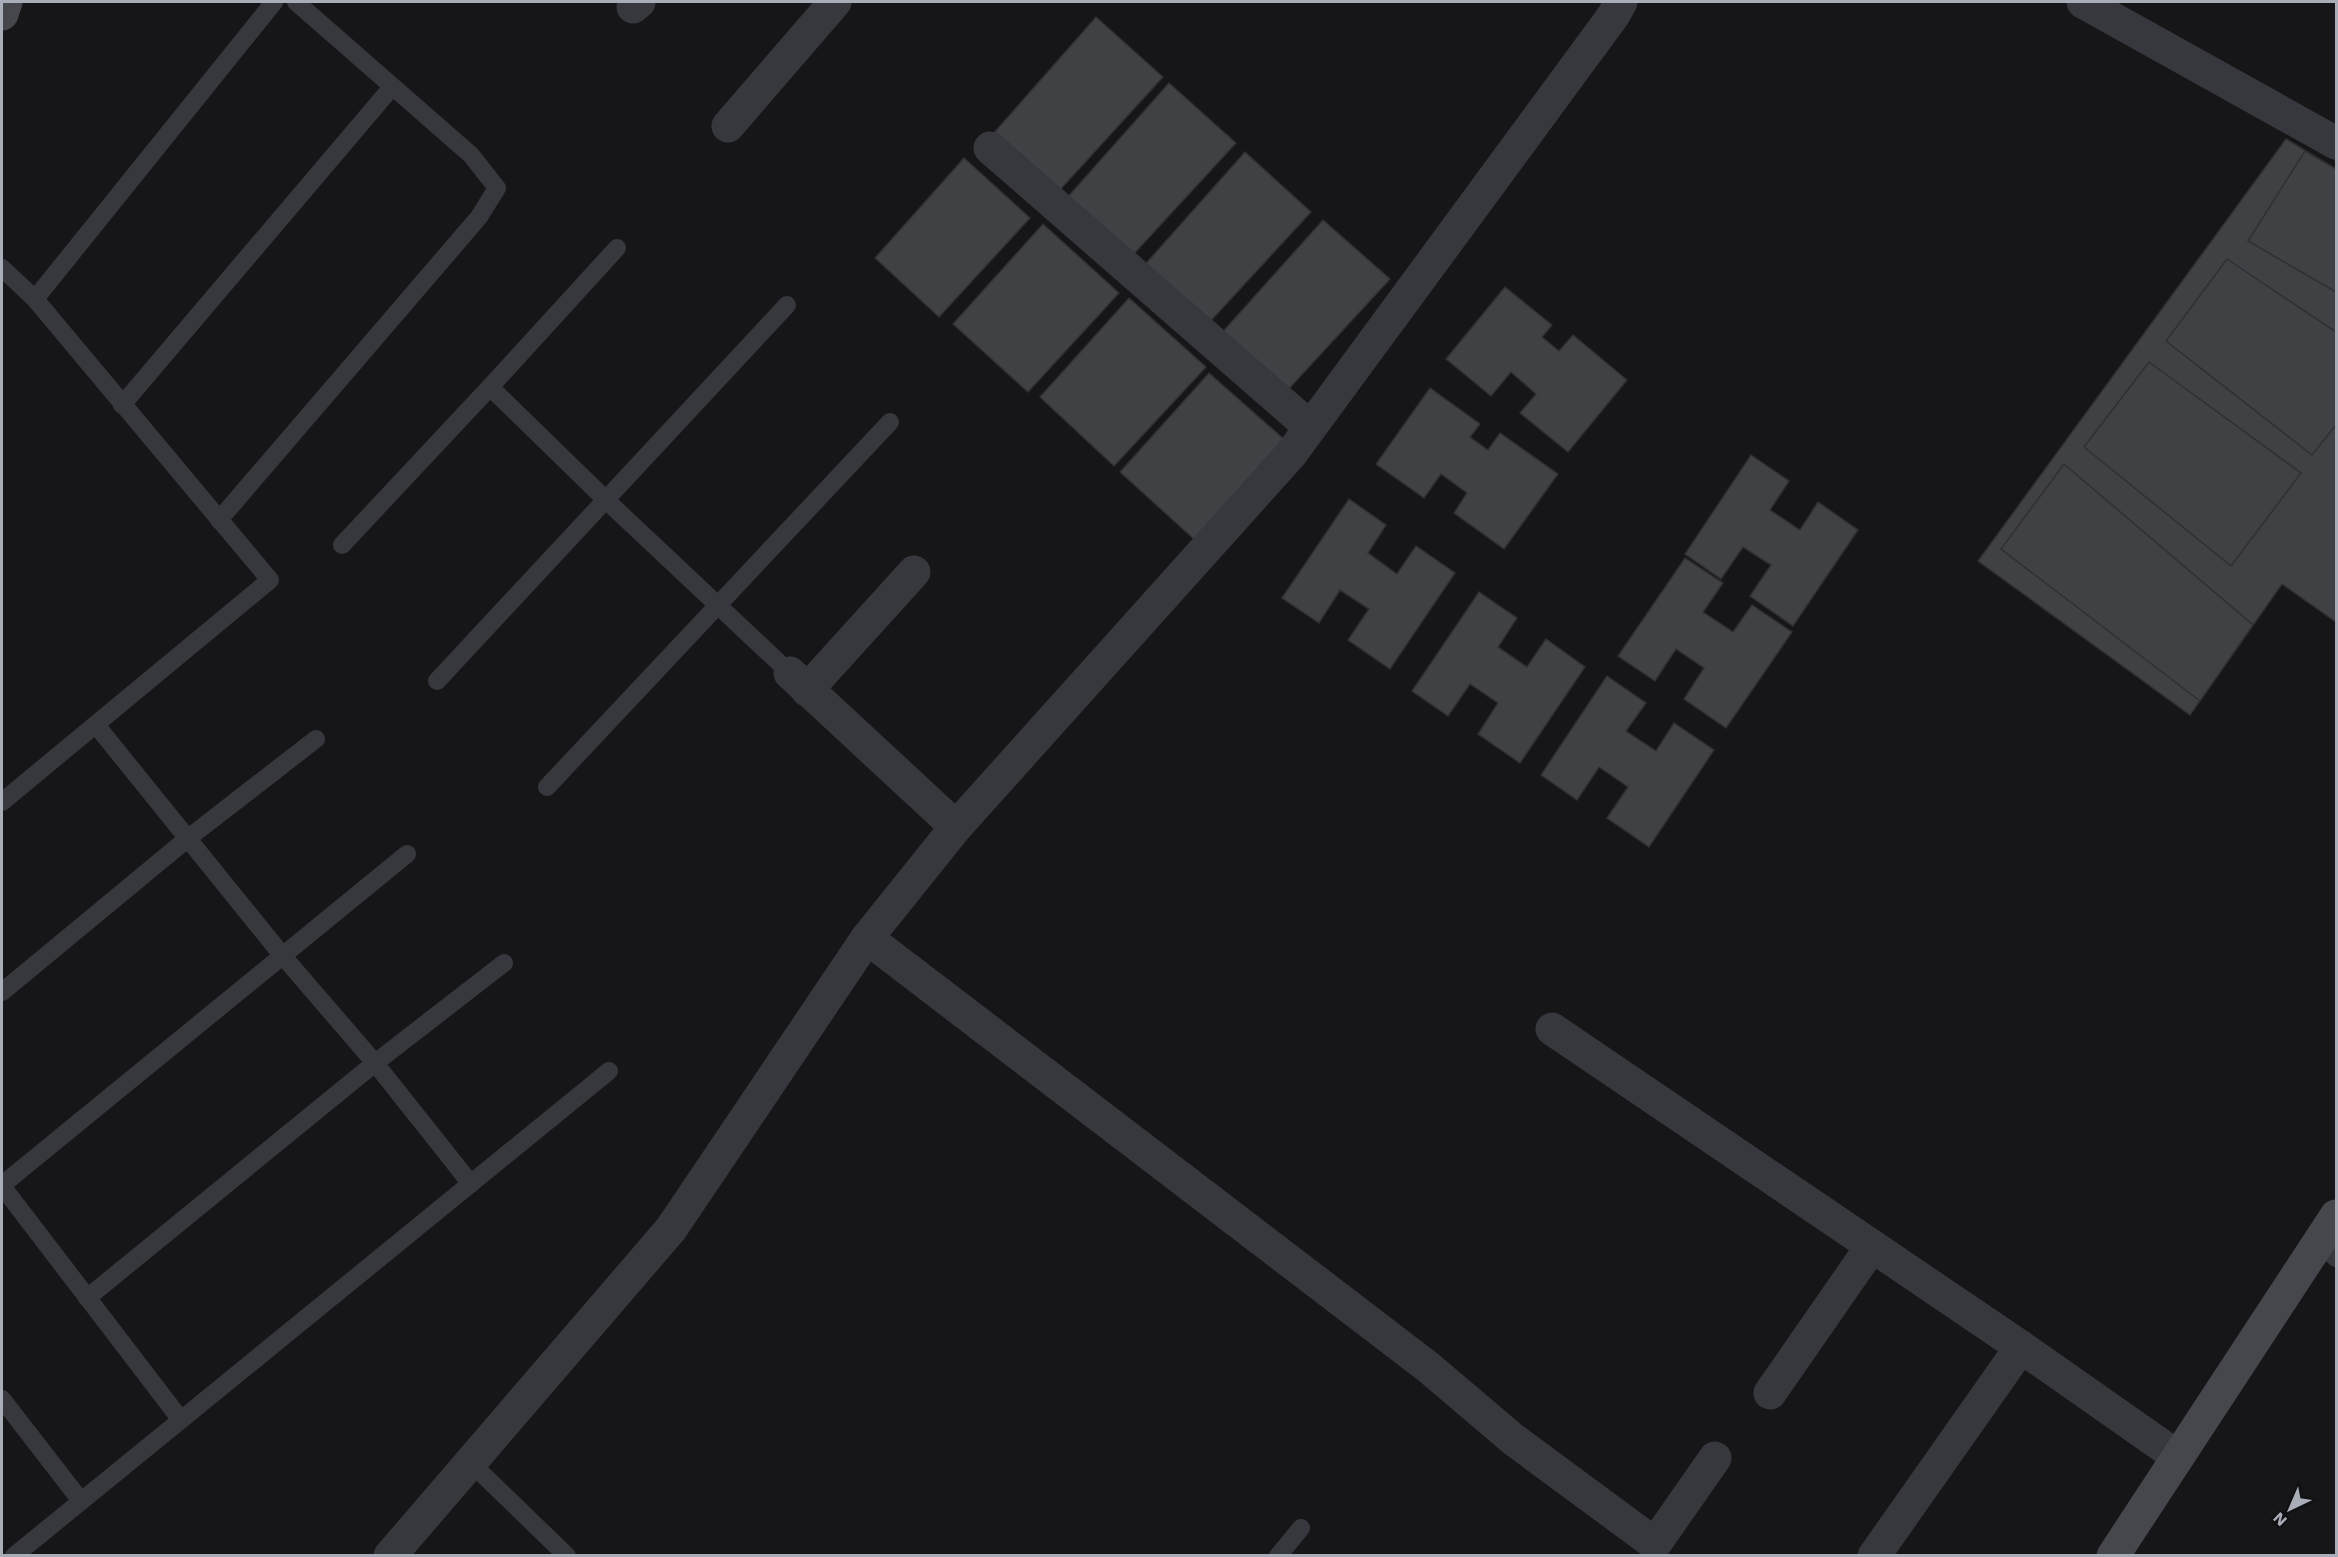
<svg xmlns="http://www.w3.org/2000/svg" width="2338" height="1557" viewBox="0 0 2338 1557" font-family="'Work Sans',sans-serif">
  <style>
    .building { fill: #404145; stroke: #303034; stroke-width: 1.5 }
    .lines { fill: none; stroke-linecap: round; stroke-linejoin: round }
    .lane { stroke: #37383d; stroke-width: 18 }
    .street { stroke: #37383d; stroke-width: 33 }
    .secondary { stroke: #45474d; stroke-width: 33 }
  </style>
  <rect width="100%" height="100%" fill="#161618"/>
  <!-- building -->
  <g class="building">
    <polygon points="1096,17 1163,77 1058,192 993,134"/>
    <polygon points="1169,83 1236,143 1130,258 1066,199"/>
    <polygon points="2286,139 2336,169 2336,622 2282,584 2190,715 1978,561"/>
    <polygon points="2305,151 2336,169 2336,292 2248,241"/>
    <polygon points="1245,152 1311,212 1205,327 1141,269"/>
    <polygon points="964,158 1030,218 939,317 875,258"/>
    <polygon points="1323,220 1390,279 1284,394 1219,336"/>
    <polygon points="1043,224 1119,293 1028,392 953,324"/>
    <polygon points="2227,259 2336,332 2336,425 2312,455 2166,341"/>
    <polygon points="1505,287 1552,325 1542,337 1559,351 1573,335 1627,380 1568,452 1520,413 1536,394 1511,372 1491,396 1446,359"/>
    <polygon points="1129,298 1206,367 1114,466 1040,397"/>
    <polygon points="2149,362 2301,473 2231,566 2084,447"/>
    <polygon points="1209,373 1286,441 1195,540 1120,472"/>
    <polygon points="1430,388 1480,424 1470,437 1488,450 1500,433 1558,474 1504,549 1454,513 1467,493 1441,474 1424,498 1376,464"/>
    <polygon points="1751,455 1789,481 1770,510 1800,530 1818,502 1858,530 1793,626 1750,596 1771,565 1743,547 1721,579 1685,554"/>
    <polygon points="2064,464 2253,625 2200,701 2001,549"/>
    <polygon points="1349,499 1386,525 1368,553 1397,574 1416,546 1455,573 1390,669 1348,640 1369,609 1340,590 1319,623 1282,598"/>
    <polygon points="1685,558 1723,583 1703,612 1733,632 1752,605 1792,632 1726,728 1684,699 1704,668 1676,649 1655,681 1618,656"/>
    <polygon points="1479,592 1517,618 1498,647 1527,667 1546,639 1585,667 1520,763 1478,734 1498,703 1470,684 1448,716 1412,691"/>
    <polygon points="1607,676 1646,703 1626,731 1656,751 1674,723 1714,750 1649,847 1607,818 1628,787 1599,767 1577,800 1541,775"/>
  </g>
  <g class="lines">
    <!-- lane -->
    <g class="lane">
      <polyline points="617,248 490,387 607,501 790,673"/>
      <polyline points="2,268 35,299 274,2"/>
      <polyline points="122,405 392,87"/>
      <polyline points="219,520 479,217 497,188 471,155 296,2"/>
      <polyline points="342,545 490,387"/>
      <polyline points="437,681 787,305"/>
      <polyline points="96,725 282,955 375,1063 471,1184"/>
      <polyline points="547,787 890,422"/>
      <polyline points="2,802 270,580 35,299"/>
      <polyline points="2,992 187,839 316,739"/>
      <polyline points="2,1185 407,854"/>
      <polyline points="2,1186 181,1420"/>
      <polyline points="2318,1243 2336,1258"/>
      <polyline points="87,1298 375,1063 504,963"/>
      <polyline points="2,1399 81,1501"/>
      <polyline points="470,1462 567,1556"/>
      <polyline points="14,1556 609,1071"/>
      <polyline points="1278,1556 1301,1528"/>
    </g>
    <!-- street -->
    <g class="street">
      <polyline points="2083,2 2336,143"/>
      <polyline points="633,7 639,2"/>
      <polyline points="728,126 835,2"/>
      <polyline points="990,148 1310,427"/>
      <polyline points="790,673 956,827"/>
      <polyline points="807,690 914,572"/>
      <polyline points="867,938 1428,1367 1514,1440 1655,1544 1715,1458"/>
      <polyline points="1552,1029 2021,1347"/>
      <polyline points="1770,1393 1872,1246"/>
      <polyline points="390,1556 671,1229 867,938 956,827 1291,454 1613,16 1621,2"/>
      <polyline points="1874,1556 2021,1347 2178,1457"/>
    </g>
    <!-- secondary -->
    <g class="secondary">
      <polyline points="2,14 6,2"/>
      <polyline points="2113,1556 2336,1216"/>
    </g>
  </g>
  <!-- border -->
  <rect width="2338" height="1557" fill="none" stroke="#a8adb8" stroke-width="6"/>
  <!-- north arrow -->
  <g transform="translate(2290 1509) rotate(224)" stroke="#111113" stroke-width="4.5" paint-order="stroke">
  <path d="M0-4.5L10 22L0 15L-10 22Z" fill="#a8adb8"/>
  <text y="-9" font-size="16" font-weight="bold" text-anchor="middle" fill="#a8adb8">N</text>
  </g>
</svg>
